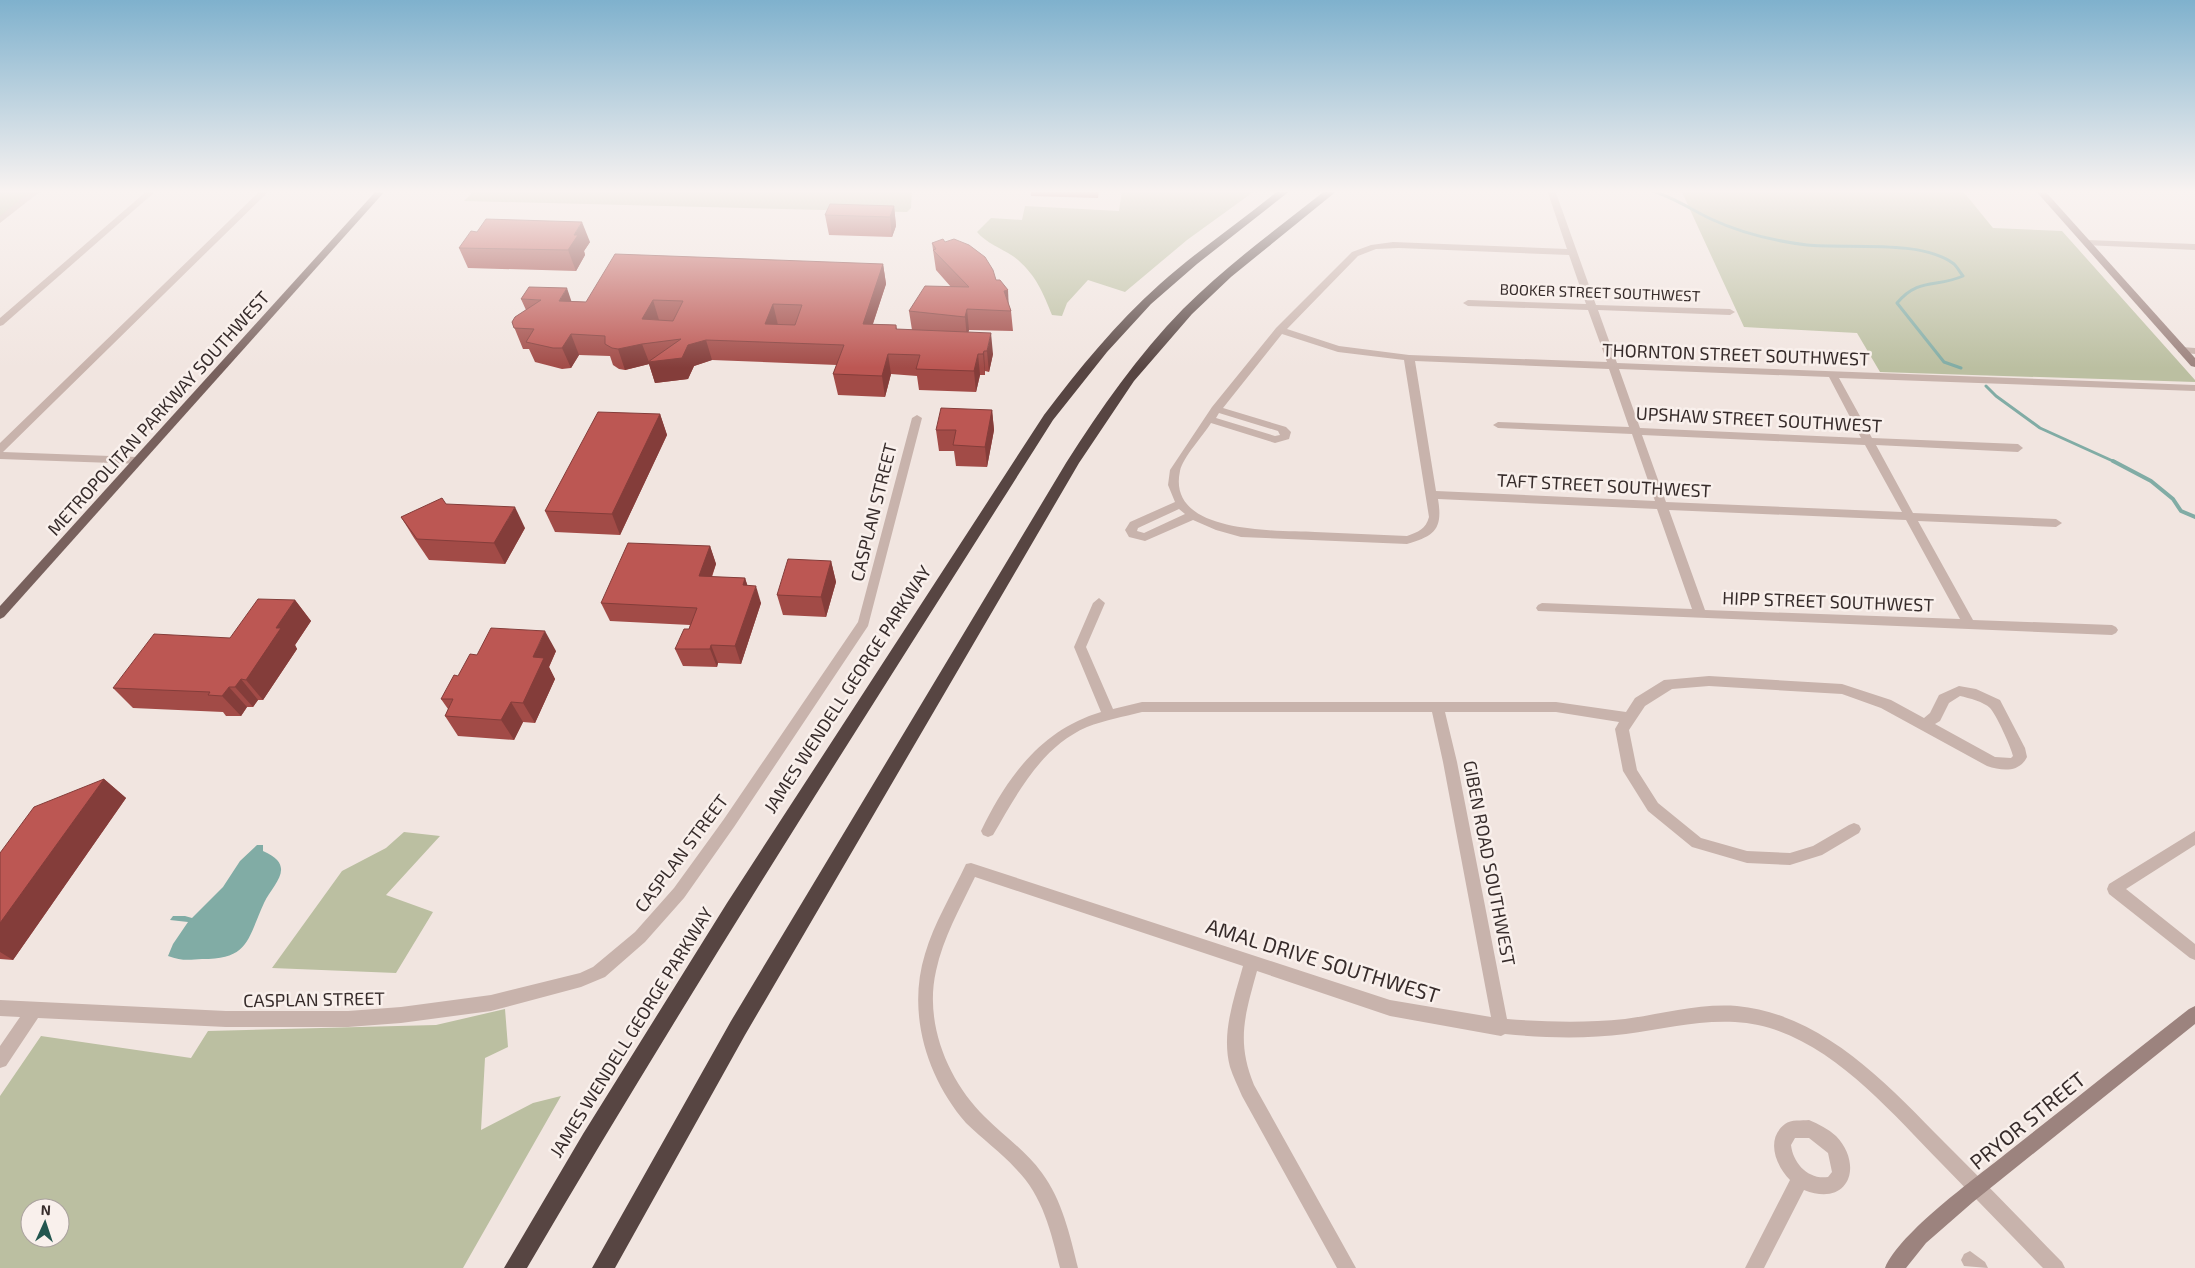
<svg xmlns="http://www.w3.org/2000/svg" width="2195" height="1268" viewBox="0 0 2195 1268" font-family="'Exo 2',sans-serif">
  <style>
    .green { fill: #bbbfa1; fill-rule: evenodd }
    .water { fill: #81aca5 }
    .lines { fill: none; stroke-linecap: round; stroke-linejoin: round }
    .stream-far1 { stroke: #81aca5; stroke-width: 3 }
    .stream { stroke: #81aca5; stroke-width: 4 }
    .street { fill: #c8b3ac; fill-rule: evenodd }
    .secondary { fill: #9c837e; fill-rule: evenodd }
    .primary { fill: #78615d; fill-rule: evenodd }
    .highway { fill: #574542; fill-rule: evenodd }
    .wall { fill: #a24b47 }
    .shaded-wall { fill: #843d3a }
    .building { fill: #bc5753; stroke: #843d3a; fill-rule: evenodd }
    .labels { text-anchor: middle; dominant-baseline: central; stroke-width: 5; stroke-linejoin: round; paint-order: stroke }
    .far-street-label { font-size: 15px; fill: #372c2b; stroke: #f9f0ec }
    .street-label { font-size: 18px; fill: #372c2b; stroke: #f9f0ec }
    .near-street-label { font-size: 21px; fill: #372c2b; stroke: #f9f0ec }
  </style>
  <rect width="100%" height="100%" fill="#f1e5e0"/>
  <!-- green -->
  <g class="green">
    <polygon points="0,190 40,190 0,222"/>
    <polygon points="475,190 912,190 911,208 907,212 464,201"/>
    <path d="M1122,190H1256L1187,240L1125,292L1088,280L1067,303L1062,316L1052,315C1043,293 1037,277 1018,260C1005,249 988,245 977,232L991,218L1022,220L1025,206L1119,211Z"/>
    <polygon points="1681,190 1962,190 1993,228 2062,231 2195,380 2195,382 1880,372 1857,333 1744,327"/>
    <polygon points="404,832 440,836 386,895 433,912 396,973 272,968 342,871 386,848"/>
    <path d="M505,1009L508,1047L485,1058L481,1130L533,1103L561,1096L463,1268H0V1096L41,1036L191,1058L208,1031L436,1025ZM30,1208H60V1238H30Z"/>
  </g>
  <!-- water -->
  <path class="water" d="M257,845H263V851C298,866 273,884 264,903C247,940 249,959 202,959C189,960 181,961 168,956L173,944L188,922L170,920L173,916H185L192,918L223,887L240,861Z"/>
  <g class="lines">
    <!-- stream-far1 -->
    <g class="stream-far1">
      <path d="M1649,190C1672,196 1690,209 1711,219C1741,233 1774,241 1807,245C1847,249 1922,239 1954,264C1957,267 1960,272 1963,276C1936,288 1919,277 1897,303L1944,362L1961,368"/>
      <polyline points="1986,386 1996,396 2040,428 2115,462"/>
    </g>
    <!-- stream -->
    <polyline class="stream" points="2113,461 2151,481 2173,499 2181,511 2195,517"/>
    <!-- street -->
    <g class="street">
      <polygon points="32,190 42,190 0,223 0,216"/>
      <polygon points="148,190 157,190 3,325 0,326 0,318"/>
      <polygon points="261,190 270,190 3,452 137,457 141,458 142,461 141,464 0,459 0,443"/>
      <path d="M1547,190H1555L1596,305L1730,309L1735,312L1730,315L1598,310L1617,363L2195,385V391L1839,378L1872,438L2018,444L2023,448L2018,452L1876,445L1913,513L2056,519L2062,523L2056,527L1918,521L1973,620L2112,625L2116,627L2118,630L2116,633L2112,635L1538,611L1536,608L1538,605L1542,603L1692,609L1657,509L1438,499C1443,529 1435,536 1407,544L1241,537L1216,530L1193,520L1145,541L1129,537L1125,530L1130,522L1175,502L1168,485L1170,470L1212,407L1276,328L1352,252L1371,245L1393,242L1567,249ZM1399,248L1569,255L1586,304L1468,300L1463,303L1468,306L1588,310L1607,362L1409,355L1339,346L1287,329L1358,256L1376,249ZM1282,334L1338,352L1404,360L1429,517C1426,529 1418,532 1407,536C1376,535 1346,533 1315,532C1277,530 1166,535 1180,471C1183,457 1203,436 1211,423L1275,443L1289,439L1291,432L1286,427L1223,408ZM1415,361L1609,369L1629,427L1498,422L1493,425L1498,428L1632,434L1655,501L1436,491ZM1619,369L1829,377L1861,438L1640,428ZM1219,413L1278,431L1280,435L1275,436L1216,418ZM1642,435L1865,445L1902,512L1666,502ZM1179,509L1185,514L1144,533L1137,531L1138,528ZM1669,510L1906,520L1960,619L1705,610Z"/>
      <polygon points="2087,240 2195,244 2195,250 2084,245 2084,241"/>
      <polygon points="2182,347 2195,348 2195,354 2178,352 2178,348"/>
      <polygon points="917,415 922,418 868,626 734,827 684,898 645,942 605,977 581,987 491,1011 401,1023 348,1027 226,1027 38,1018 6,1066 0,1068 0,1046 20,1017 0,1016 0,1000 226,1011 348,1011 401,1007 491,995 580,973 593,967 635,932 674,888 724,819 858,622 912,418"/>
      <path d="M1099,598L1105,603L1086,647L1113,709L1142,702H1556L1626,712L1635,698L1664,680L1709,676L1842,684L1891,700L1924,718L1930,713L1939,695L1959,686L1976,689L2000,700L2025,748L2027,757C2019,773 2002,771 1987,766L1881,708L1842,694L1709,686L1672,689L1645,706L1629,730L1637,770L1658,803L1701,838L1747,851L1790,853L1813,846L1849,825L1854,823L1859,825L1861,829L1859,833L1822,855L1790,865L1747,863L1692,847L1648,811L1623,771L1615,729L1619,722L1556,712H1445L1457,762L1507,1019C1546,1022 1586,1023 1625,1019C1662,1014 1700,1003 1737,1006C1828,1015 1893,1091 1953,1151C1990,1188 2026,1225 2062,1262L2065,1268H2043C2009,1233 1974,1197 1940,1162C1886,1107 1819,1026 1735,1022C1698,1020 1662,1029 1626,1034C1586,1039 1545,1038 1505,1034L1501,1036L1390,1016L1257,971C1245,1015 1236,1041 1254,1085L1356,1268H1337L1242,1096C1238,1086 1233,1077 1230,1067C1221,1033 1234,999 1243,966L975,877C960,908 943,938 936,971C924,1023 948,1081 985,1117C1004,1136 1026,1151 1042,1173C1062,1200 1070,1235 1078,1268H1060C1051,1232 1043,1196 1016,1169C1001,1152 982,1139 966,1123C926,1077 907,1012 925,954C934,923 952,894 966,864L971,863L1390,1000L1491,1017L1443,762L1432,712H1142C1123,717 1105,720 1087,727C1041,747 1017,794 993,835L988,837L983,835L981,831C1007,777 1041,730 1101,712L1074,647L1093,603ZM1960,696C1969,698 1984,702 1990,708C1996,714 2011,747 2013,756L2011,758L1995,757L1935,724L1940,721L1949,703Z"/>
      <polygon points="2195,831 2195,845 2126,889 2195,944 2195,960 2190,958 2109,894 2107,889 2109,884"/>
      <path d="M1809,1120C1819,1124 1828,1129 1836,1136C1864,1165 1849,1208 1804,1190L1764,1268H1745L1790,1180C1776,1166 1765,1139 1785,1124C1791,1119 1802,1121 1809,1120ZM1795,1138H1809L1828,1153L1832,1172L1828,1177C1808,1180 1793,1163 1791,1145Z"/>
      <polygon points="1970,1251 1985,1262 1988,1268 1964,1266 1961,1260 1964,1254"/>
    </g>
    <!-- secondary -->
    <g class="secondary">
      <polygon points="2035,190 2044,190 2195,358 2195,367 2191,366"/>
      <path d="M2195,1006V1024L1973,1202L1926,1243L1906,1268H1885C1900,1232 1976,1178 2008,1152C2069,1104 2129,1056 2189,1009Z"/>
    </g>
    <!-- primary -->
    <polygon class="primary" points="377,190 386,190 4,617 0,619 0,606"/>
    <!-- highway -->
    <g class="highway">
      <path d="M1279,190H1291L1197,264L1151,304L1107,352L1053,420C875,701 695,981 527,1268H504L583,1134L727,903L1044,415C1079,369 1116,323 1160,284C1198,250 1240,222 1279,190Z"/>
      <path d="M1326,190H1338L1231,277L1192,314L1134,381L1079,463L745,1035L615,1268H592L731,1021L1066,463C1101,408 1138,355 1183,309C1227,265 1278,228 1326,190Z"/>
    </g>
  </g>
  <!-- wall -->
  <g class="wall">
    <polygon points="1031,190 1099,190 1098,198 1031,196"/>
    <polygon points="894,206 896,226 892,237 829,235 825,215"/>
    <polygon points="590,242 584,251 585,255 576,271 468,268 459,248"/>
    <polygon points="945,242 996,280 1008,290 1008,303 1011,311 1013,331 969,330 968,332 993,354 989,372 985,371 985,375 980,375 976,392 919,390 917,376 891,374 885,397 838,395 833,374 837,365 712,360 694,366 688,379 655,383 649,364 625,370 619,369 613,365 610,356 579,355 571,368 562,369 535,362 529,349 523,349 512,322 526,310 521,299 586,302 883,264 886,284 873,324 896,325 897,329 912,330 909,311 951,287 936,270 932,243"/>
    <polygon points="992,410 994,430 987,467 956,466 954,451 939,451 936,430"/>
    <polygon points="660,414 667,435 620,535 555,532 545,511"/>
    <polygon points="446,504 525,528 505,564 429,560 414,538 401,517"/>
    <polygon points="710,546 716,564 712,577 745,578 747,585 761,603 741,664 718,663 717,667 683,666 675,649 689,629 690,625 610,621 601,603"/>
    <polygon points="831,561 836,582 826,617 783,615 777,595"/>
    <polygon points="295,600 311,621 295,645 297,649 263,700 258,700 253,707 247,707 241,716 226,716 223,712 133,708 113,688 230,638"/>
    <polygon points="556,651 549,667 555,679 535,723 523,722 514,740 458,736 445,716 448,709 441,699 477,655"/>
    <polygon points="104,779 126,798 13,960 0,959 0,853"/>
  </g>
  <!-- shaded-wall -->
  <g class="shaded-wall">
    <polygon points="894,206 896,226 892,237 890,217"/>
    <polygon points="582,222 590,242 584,251 585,255 576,271 568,250 574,235"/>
    <polygon points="883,264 886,284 866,344 863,324"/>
    <polygon points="567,288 574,309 559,301"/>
    <polygon points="1008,290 1009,311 1004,291"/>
    <polygon points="653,300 659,320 642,319"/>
    <polygon points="773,304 778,325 765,324"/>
    <polygon points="967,309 969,330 967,338 965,317"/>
    <polygon points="991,333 993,354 989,372 987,351"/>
    <polygon points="571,334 579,355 571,368 562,348"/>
    <polygon points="706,340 712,360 694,366 688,379 655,383 649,364 625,370 618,349 642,344 649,362 688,345"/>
    <polygon points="984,351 985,371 985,375 983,354"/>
    <polygon points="888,354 891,374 885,397 882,376"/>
    <polygon points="978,354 980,375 976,392 974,371"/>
    <polygon points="992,410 994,430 987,467 985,447"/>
    <polygon points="660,414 667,435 620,535 612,514"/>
    <polygon points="515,507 525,528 505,564 494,543"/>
    <polygon points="710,546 716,564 705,594 699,576"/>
    <polygon points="831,561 836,582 826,617 821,597"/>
    <polygon points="745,578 751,596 743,585"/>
    <polygon points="756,586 761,603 741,664 735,646"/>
    <polygon points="295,600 311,621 295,645 297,649 263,700 246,680 276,628"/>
    <polygon points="545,631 556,651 549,667 555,679 535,723 523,703 533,657"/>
    <polygon points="711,645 718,663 717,667 710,649"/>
    <polygon points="241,679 258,700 253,707 235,687"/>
    <polygon points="229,687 247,707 241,716 222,696"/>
    <polygon points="511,702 523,722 514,740 501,720"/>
    <polygon points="104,779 126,798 13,960 0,952 0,923"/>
  </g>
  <!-- building -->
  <g class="building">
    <polygon points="830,204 894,206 890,217 825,215"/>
    <polygon points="486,219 582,222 574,235 578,235 568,250 459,248 471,231 477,232"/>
    <polygon points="943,239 945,242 954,239 969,245 985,257 993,270 996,280 1000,280 1008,290 1004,291 1011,311 967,309 965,317 909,311 925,286 969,287 933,250 936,249 932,243"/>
    <path d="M615,254L883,264L863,324L896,325V329L991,333L987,351H984L983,354H978L974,371L916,369L920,355L888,354L882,376L833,374L844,345L706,340L688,345L682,358L648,362L681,339L642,344L618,349L612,348L605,344V336L571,334L562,348H553L526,342L534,329L514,328L512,322L515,317L541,300L521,299L529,287L567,288L559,301L586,302ZM653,300L683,301L673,321L642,319ZM773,304L802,305L795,325L765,324Z"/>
    <polygon points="941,408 992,410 985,447 953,445 956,430 936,430"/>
    <polygon points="598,412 660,414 612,514 545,511"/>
    <polygon points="442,498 446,504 515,507 494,543 417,539 401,517"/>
    <polygon points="628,543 710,546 699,576 745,578 743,585 756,586 735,646 711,645 710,649 675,649 684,629 689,629 697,608 601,603"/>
    <polygon points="788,559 831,561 821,597 777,595"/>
    <polygon points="258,599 295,600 276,628 281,628 246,680 241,679 235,687 229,687 222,696 208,695 210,692 113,688 154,634 230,638"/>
    <polygon points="491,628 545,631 533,657 544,658 523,703 511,702 501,720 445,716 453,699 441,699 454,675 458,676 470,654 477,655"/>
    <polygon points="104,779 0,923 0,853 34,807"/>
  </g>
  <!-- sky -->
  <linearGradient id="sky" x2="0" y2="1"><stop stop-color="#7fb1cd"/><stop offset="0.52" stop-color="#f9f3f1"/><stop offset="1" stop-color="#f9f3f1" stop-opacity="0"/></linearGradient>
  <rect width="2195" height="368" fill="url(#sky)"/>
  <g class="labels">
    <!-- far-street labels -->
    <g class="far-street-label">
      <text transform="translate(1600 292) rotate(2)">BOOKER STREET SOUTHWEST</text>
    </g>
    <!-- street labels -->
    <g class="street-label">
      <text transform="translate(1736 354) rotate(2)">THORNTON STREET SOUTHWEST</text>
      <text transform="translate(158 413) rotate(-48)">METROPOLITAN PARKWAY SOUTHWEST</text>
      <text transform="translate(1759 419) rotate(3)">UPSHAW STREET SOUTHWEST</text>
      <text transform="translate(1604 485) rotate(3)">TAFT STREET SOUTHWEST</text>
      <text transform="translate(873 512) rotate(-76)">CASPLAN STREET</text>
      <text transform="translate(1828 601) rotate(2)">HIPP STREET SOUTHWEST</text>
      <text transform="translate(847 689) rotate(-57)">JAMES WENDELL GEORGE PARKWAY</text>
      <text transform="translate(681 853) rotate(-53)">CASPLAN STREET</text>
      <text transform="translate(1490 863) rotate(79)">GIBEN ROAD SOUTHWEST</text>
      <text transform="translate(314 999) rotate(-1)">CASPLAN STREET</text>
      <text transform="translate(631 1032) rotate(-58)">JAMES WENDELL GEORGE PARKWAY</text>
    </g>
    <!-- near-street labels -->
    <g class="near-street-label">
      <text transform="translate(1323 960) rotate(17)">AMAL DRIVE SOUTHWEST</text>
      <text transform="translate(2027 1120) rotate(-39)">PRYOR STREET</text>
    </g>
  </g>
  <!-- north arrow -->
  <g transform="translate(45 1223) rotate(3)"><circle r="24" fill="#f9f0ec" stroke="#aba29f"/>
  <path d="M0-4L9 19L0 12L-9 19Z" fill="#23564f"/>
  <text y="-8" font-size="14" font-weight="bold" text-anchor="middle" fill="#372c2b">N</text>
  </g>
</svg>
